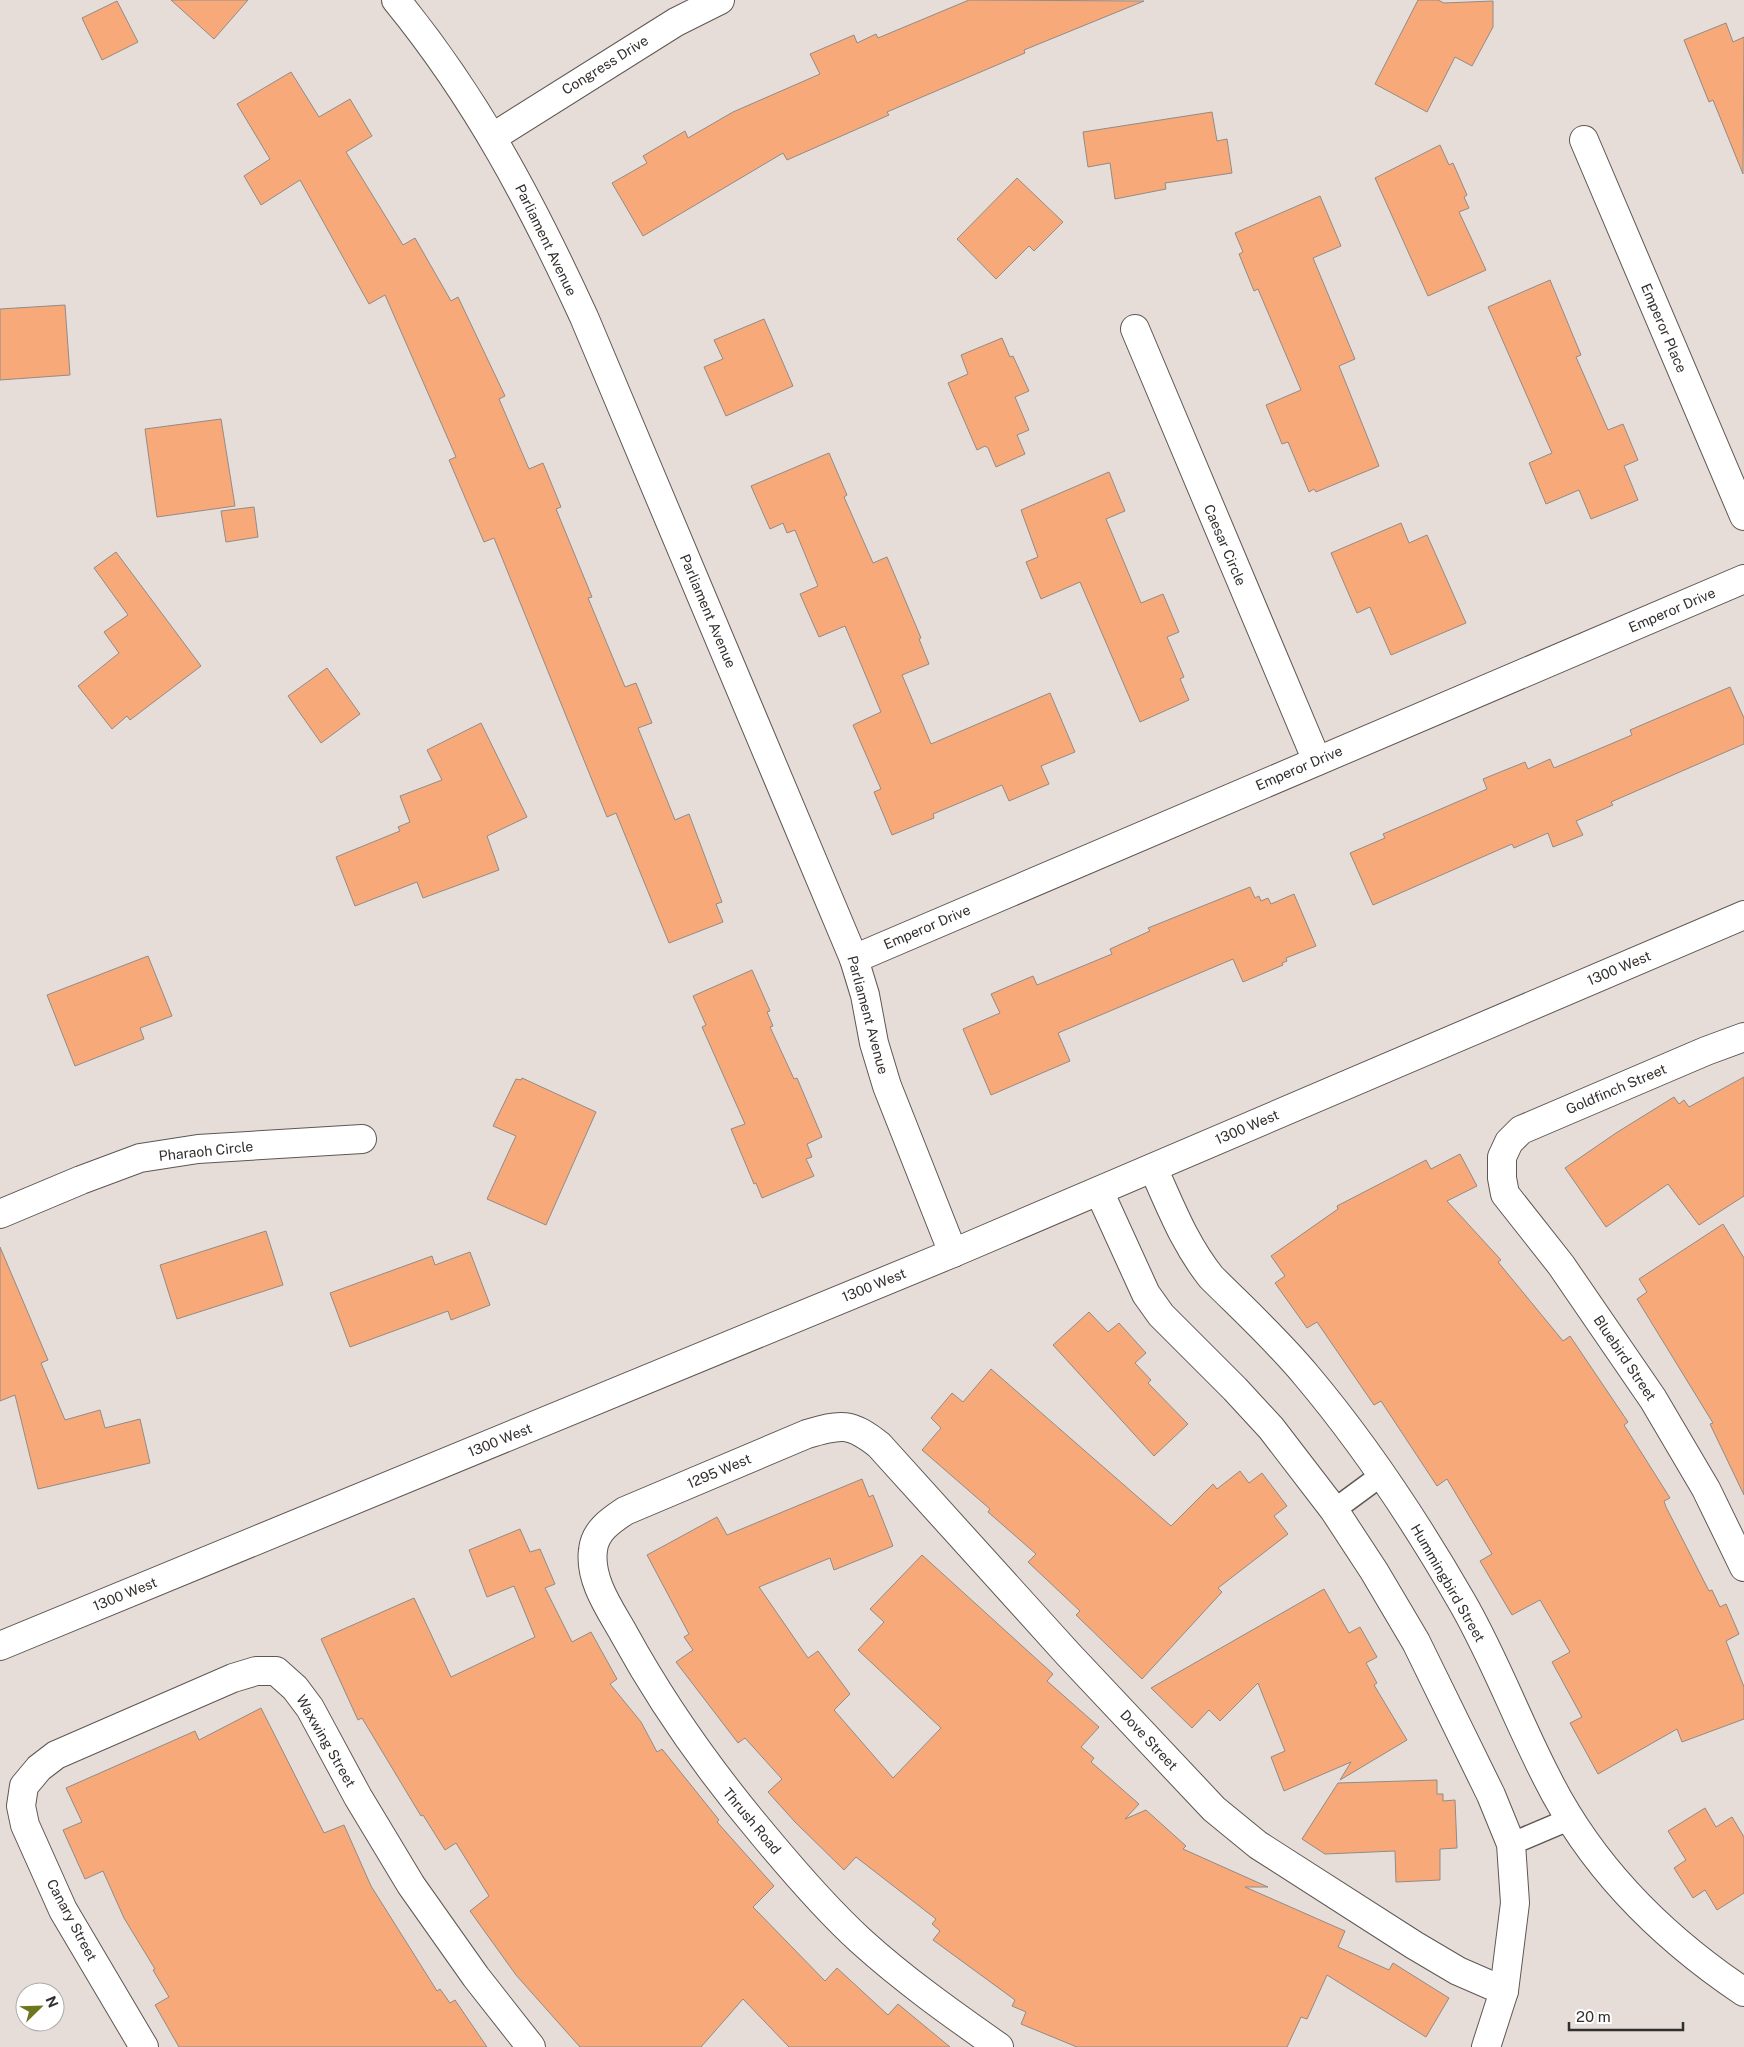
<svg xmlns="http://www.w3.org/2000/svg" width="1744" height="2047" viewBox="0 0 1744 2047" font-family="'Public Sans',sans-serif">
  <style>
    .building { fill: #f8a979; stroke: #928b86 }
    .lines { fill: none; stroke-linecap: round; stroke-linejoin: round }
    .lane-casing { stroke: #5e5753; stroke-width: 24 }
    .street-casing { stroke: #5e5753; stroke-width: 30 }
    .secondary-casing { stroke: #5e5753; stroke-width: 30 }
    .lane { stroke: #fff; stroke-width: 21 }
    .street { stroke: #fff; stroke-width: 28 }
    .secondary { stroke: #fff; stroke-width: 28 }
    .labels { text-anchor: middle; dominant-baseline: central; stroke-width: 4; stroke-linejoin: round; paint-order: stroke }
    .street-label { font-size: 14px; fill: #322f2d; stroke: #fff }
  </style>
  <rect width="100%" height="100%" fill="#e6ddd9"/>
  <!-- building -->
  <g class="building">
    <polygon points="171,0 248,0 214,39"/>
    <polygon points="969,0 1144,1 1024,50 1025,53 887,112 889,115 787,160 783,153 643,236 612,183 647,163 643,156 685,131 688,138 733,112 820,74 810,54 854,35 857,43 876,34 878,38"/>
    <polygon points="1418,0 1438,0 1444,3 1493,1 1493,27 1472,66 1455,57 1427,112 1375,84"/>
    <polygon points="117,1 138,42 102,60 82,18"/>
    <polygon points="1726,23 1733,42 1744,37 1743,174 1713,100 1709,102 1684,40"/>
    <polygon points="291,72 319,117 350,99 372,136 346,152 403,245 415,238 451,301 458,297 505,396 499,399 529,469 543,463 561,507 556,509 592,597 588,598 625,687 636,683 652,723 638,728 675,820 689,814 722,902 716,904 723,922 669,943 616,813 607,817 494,538 484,542 449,460 456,457 385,295 369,304 300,180 261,205 244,176 270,159 237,104"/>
    <polygon points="1212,112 1217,141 1227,139 1232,173 1165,183 1166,189 1115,199 1110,163 1088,167 1083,132"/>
    <polygon points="1440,145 1449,165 1453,163 1467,195 1464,197 1469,208 1459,212 1486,270 1428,296 1375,178"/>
    <polygon points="1017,178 1063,222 1034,251 1029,246 996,279 957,239"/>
    <polygon points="1320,196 1341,246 1313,258 1355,359 1339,366 1379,466 1316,492 1314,489 1309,492 1288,442 1282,444 1266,405 1301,390 1258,289 1254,291 1239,254 1243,252 1235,233"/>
    <polygon points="1550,280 1581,355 1576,357 1608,430 1623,424 1638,460 1624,466 1638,500 1591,519 1579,490 1546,504 1529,463 1552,453 1488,307"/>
    <polygon points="65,305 70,375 0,380 0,309"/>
    <polygon points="764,319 793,386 726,416 704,367 723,359 714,340"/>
    <polygon points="1002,338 1010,357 1013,356 1029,391 1015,397 1029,430 1017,435 1025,454 996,467 988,448 985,446 977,450 948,383 968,374 961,355"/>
    <polygon points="221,419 235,506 157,517 145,429"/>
    <polygon points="829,453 847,495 844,497 873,563 887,557 921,638 919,639 929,664 902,675 931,744 1050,693 1075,752 1041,766 1049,784 1009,801 1002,785 933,814 934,818 892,835 874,792 881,789 853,725 881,712 845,626 819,637 800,594 818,586 795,530 787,533 783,523 770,529 751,486"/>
    <polygon points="1109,472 1125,511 1106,519 1141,603 1163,594 1179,632 1167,637 1184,677 1180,679 1189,700 1140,722 1080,582 1041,599 1026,562 1038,557 1021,510"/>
    <polygon points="254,507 258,537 226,542 221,511"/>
    <polygon points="1401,523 1409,543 1427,535 1466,623 1391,655 1370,607 1357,613 1331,553"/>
    <polygon points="116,552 201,666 130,720 127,716 112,729 78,686 119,653 104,632 128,615 94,568"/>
    <polygon points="327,668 360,714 321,743 288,696"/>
    <polygon points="1730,687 1744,718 1744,744 1611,802 1613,805 1576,821 1583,835 1553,847 1548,833 1514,848 1512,844 1373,905 1350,853 1385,838 1383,834 1487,789 1483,779 1525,762 1528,769 1550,759 1554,768 1632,735 1630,730"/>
    <polygon points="481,723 527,817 487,836 499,870 423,898 417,882 355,906 336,857 400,831 398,827 410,822 400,796 442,780 427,750"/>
    <polygon points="1250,887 1255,898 1259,896 1261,901 1268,898 1271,904 1294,894 1316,946 1286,958 1287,961 1282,963 1283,965 1243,982 1233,959 1058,1033 1070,1061 991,1095 963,1029 1000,1013 991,994 1033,976 1037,985 1112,954 1110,949 1150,931 1148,928"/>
    <polygon points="148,956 172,1016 140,1028 144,1039 75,1066 47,995"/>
    <polygon points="752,970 770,1011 767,1012 773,1026 770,1027 794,1079 797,1078 822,1137 807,1144 812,1157 806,1159 814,1176 762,1198 756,1183 754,1184 731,1129 745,1124 702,1027 706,1025 693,996"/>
    <polygon points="1744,1077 1744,1196 1699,1225 1668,1184 1606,1227 1565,1168 1616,1133 1674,1097 1679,1104 1684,1100 1689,1107"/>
    <polygon points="522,1078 596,1112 546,1225 487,1199 516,1136 493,1126 516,1079 521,1080"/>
    <polygon points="1460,1154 1477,1186 1447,1201 1501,1260 1498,1262 1563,1341 1570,1336 1628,1422 1624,1425 1670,1498 1664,1501 1666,1507 1709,1591 1712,1590 1720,1607 1726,1604 1739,1634 1726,1641 1744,1687 1744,1719 1682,1742 1677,1729 1598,1774 1570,1723 1582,1717 1552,1662 1570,1652 1540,1600 1512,1615 1480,1561 1492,1554 1447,1479 1437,1486 1381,1401 1374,1405 1317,1322 1307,1328 1275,1283 1285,1276 1271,1256 1338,1209 1337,1206 1426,1160 1431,1169"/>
    <polygon points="1723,1224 1744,1258 1744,1495 1710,1424 1713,1423 1637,1299 1647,1292 1639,1279"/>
    <polygon points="266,1231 283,1285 177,1319 160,1265"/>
    <polygon points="0,1247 48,1360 41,1363 65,1420 100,1410 105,1428 140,1419 150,1463 38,1489 15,1395 0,1401"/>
    <polygon points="470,1252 490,1305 451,1320 448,1311 350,1347 330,1293 432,1256 435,1265"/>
    <polygon points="1089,1312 1108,1332 1119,1323 1146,1353 1135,1363 1151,1380 1148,1383 1188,1424 1154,1456 1053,1345"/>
    <polygon points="991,1369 1171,1526 1213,1484 1217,1489 1240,1471 1249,1483 1262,1473 1287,1506 1274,1516 1288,1534 1218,1588 1222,1592 1142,1679 1076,1615 1080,1611 1028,1562 1036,1554 988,1512 990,1509 922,1450 941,1428 931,1418 952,1393 963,1402"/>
    <polygon points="862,1479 869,1497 873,1495 893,1546 834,1570 830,1558 759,1587 808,1658 818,1651 850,1694 834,1710 893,1778 941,1728 858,1650 884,1622 870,1609 922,1555 1053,1674 1047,1681 1099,1727 1081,1747 1094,1758 1091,1762 1139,1804 1125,1819 1146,1810 1186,1846 1183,1849 1268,1887 1245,1887 1345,1931 1338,1947 1389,1970 1393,1963 1449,1998 1426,2037 1327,1975 1307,2019 1301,2017 1287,2047 1077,2047 1021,2024 1026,2012 1012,2006 1015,2000 933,1940 940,1931 932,1924 936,1919 856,1857 844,1870 795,1822 768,1792 782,1779 745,1738 738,1743 676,1662 693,1650 684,1637 689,1634 647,1555 717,1517 727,1535"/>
    <polygon points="520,1529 530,1552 540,1549 555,1584 545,1588 572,1642 591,1632 617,1679 610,1684 641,1722 657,1752 662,1749 719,1820 717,1822 774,1886 753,1907 825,1981 837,1968 888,2015 898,2004 950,2047 789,2047 743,1999 701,2047 580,2047 516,1975 470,1911 489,1896 456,1843 445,1850 423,1815 421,1816 362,1718 358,1720 321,1639 414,1598 451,1677 535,1637 514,1586 487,1597 469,1550"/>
    <polygon points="1324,1589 1349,1633 1360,1627 1377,1657 1366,1663 1377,1683 1374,1685 1407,1740 1340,1780 1351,1762 1284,1791 1271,1757 1285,1751 1258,1683 1220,1721 1209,1710 1192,1728 1151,1688"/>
    <polygon points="261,1708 324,1833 344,1825 371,1886 437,1991 440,1989 450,2003 455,2000 487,2047 179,2047 155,2005 169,1997 153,1970 155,1969 124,1918 103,1871 85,1879 63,1830 82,1822 66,1788 195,1731 199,1740"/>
    <polygon points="1437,1780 1437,1794 1443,1794 1443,1801 1455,1800 1457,1848 1440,1849 1440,1880 1396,1882 1395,1851 1325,1854 1302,1839 1338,1783"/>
    <polygon points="1705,1808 1716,1827 1732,1817 1744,1837 1744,1893 1717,1910 1705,1890 1693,1898 1674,1868 1686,1860 1668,1831"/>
  </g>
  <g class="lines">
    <!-- lane casing -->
    <g class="lane-casing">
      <g id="lane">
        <polyline points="1334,1510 1383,1474"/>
        <polyline points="1511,1844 1570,1819"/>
      </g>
    </g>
    <!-- street casing -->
    <g class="street-casing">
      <g id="street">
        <path d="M396,0C477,99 531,202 584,317L854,959L865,995L874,1043L887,1086L953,1253"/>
        <polyline points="493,137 676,22 720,0"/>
        <polyline points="1584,140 1744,516"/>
        <polyline points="1135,329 1317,761"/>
        <polyline points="854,959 1744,579"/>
        <polyline points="1744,1037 1706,1051 1521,1130 1509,1142 1502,1157 1502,1178 1505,1194 1561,1265 1653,1399 1706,1489 1744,1567"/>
        <path d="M1153,1168C1171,1207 1184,1243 1211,1277C1243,1309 1277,1340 1306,1375C1365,1445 1416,1522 1462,1602C1495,1659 1517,1720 1547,1778C1591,1866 1662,1937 1744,1992"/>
        <polyline points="1099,1191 1146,1294 1161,1315 1235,1389 1271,1428 1334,1510 1374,1571 1416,1642 1491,1795 1511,1844 1515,1903 1504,1991 1486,2047"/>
        <polyline points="0,1214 81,1180 140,1158 198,1149 362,1139"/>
        <polyline points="144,2047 63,1910 25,1825 21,1806 24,1786 39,1768 56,1755 233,1678 256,1671 276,1671 295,1688 310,1708 358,1797 411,1885 476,1977 531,2047"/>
        <path d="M999,2047C952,2014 904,1980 861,1941C827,1910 796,1874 766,1838C711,1773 665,1709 624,1634C610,1609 589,1580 593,1550C595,1531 610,1521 625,1511L807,1434C841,1424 850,1422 879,1445L1068,1654L1214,1809L1258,1845L1414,1945L1458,1971L1504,1991"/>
      </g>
    </g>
    <!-- secondary casing -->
    <g class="secondary-casing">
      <polyline id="secondary" points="0,1646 953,1253 1744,915"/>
    </g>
    <!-- lane -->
    <use href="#lane" class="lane"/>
    <!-- street -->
    <use href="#street" class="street"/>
    <!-- secondary -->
    <use href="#secondary" class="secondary"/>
  </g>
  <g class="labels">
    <!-- street labels -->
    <g class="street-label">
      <text transform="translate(605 65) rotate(-32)">Congress Drive</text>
      <text transform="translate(546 240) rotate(64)">Parliament Avenue</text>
      <text transform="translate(1664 328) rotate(67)">Emperor Place</text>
      <text transform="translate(1225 545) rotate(67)">Caesar Circle</text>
      <text transform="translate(1672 610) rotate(-23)">Emperor Drive</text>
      <text transform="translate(708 611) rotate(67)">Parliament Avenue</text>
      <text transform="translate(1299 768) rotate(-23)">Emperor Drive</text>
      <text transform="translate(927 927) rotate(-23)">Emperor Drive</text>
      <text transform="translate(1619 968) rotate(-23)">1300 West</text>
      <text transform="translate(868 1015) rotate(75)">Parliament Avenue</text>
      <text transform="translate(1616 1089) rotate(-23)">Goldfinch Street</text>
      <text transform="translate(1247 1127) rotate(-23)">1300 West</text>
      <text transform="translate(206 1151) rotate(-6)">Pharaoh Circle</text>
      <text transform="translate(874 1285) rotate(-22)">1300 West</text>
      <text transform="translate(1625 1358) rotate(56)">Bluebird Street</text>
      <text transform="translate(500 1440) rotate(-22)">1300 West</text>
      <text transform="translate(719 1471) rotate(-23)">1295 West</text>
      <text transform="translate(1448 1583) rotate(60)">Hummingbird Street</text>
      <text transform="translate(125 1594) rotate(-22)">1300 West</text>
      <text transform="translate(1149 1740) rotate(47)">Dove Street</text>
      <text transform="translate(326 1741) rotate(60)">Waxwing Street</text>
      <text transform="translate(752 1821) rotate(50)">Thrush Road</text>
      <text transform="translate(72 1920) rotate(62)">Canary Street</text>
    </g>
  </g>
  <!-- north arrow -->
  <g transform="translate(40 2007) rotate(67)"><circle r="24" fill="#ffffff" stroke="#adacab"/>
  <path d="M0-4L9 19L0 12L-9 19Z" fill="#6e7620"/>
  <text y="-8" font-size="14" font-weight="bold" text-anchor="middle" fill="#322f2d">N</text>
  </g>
  <!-- scale -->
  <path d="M1569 2022v8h114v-8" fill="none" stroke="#322f2d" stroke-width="2.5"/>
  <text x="1576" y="2022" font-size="15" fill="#322f2d" stroke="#ffffff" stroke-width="4" paint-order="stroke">20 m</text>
</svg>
